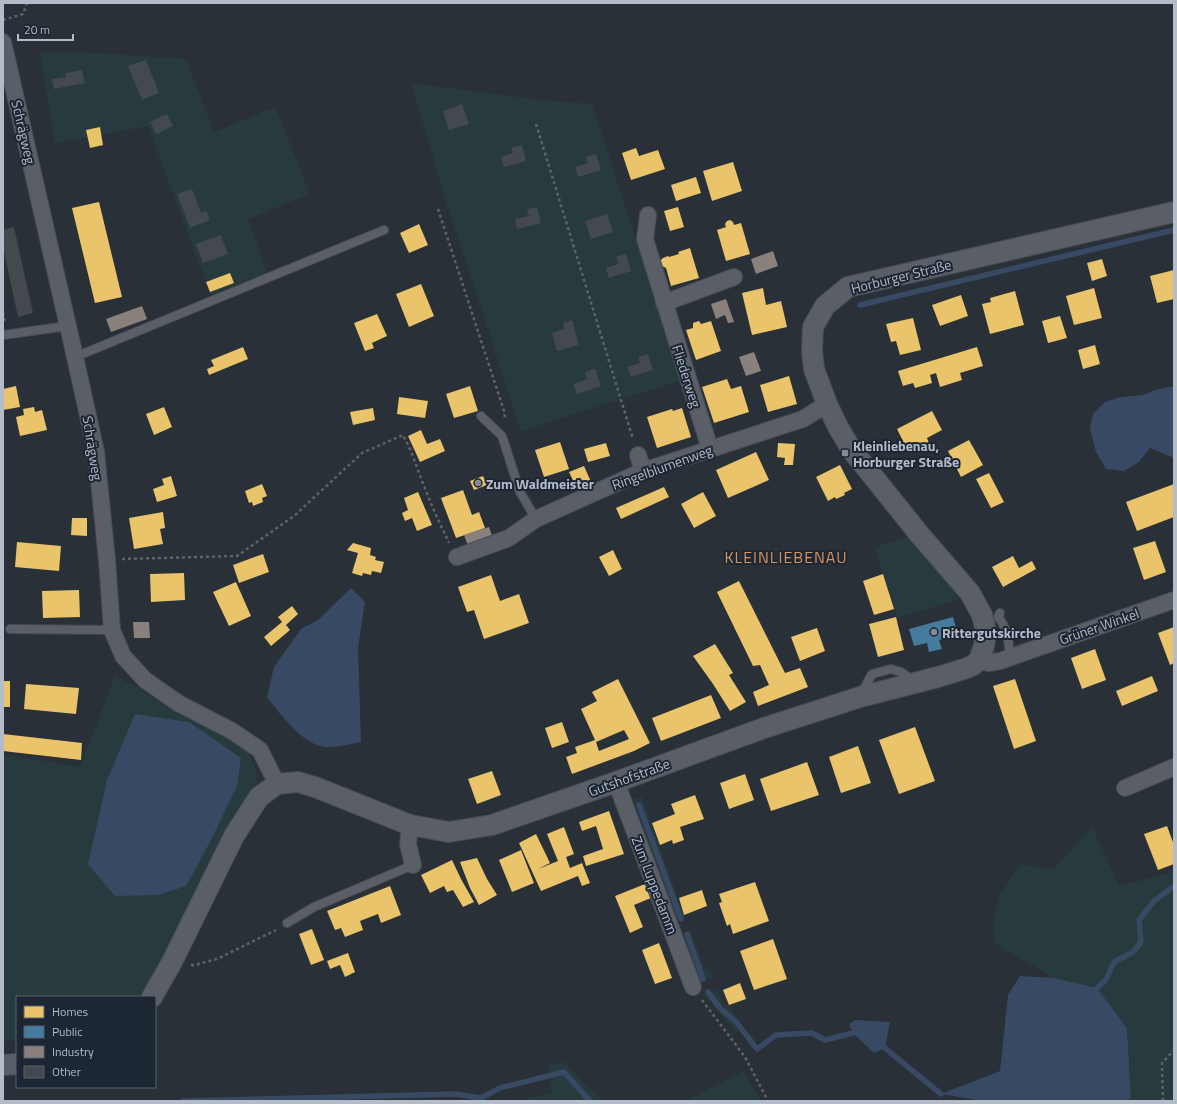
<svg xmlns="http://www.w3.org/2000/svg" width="1177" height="1104" viewBox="0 0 1177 1104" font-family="'Titillium Web',sans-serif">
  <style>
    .green { fill: #273a3e }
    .water { fill: #384963 }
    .homes { fill: #e9c46a; fill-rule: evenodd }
    .public { fill: #457b9d }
    .industry { fill: #8a817c }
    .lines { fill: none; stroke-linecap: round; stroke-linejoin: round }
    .stream { stroke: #384963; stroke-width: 5.5 }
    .building { fill: #444950 }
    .service-casing { stroke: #484c53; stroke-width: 10 }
    .minor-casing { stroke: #484c53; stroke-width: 18 }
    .tertiary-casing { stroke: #484c53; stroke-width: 22 }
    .path { stroke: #5d636a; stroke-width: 2.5; stroke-dasharray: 3 3; stroke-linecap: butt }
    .service { stroke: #5a5e66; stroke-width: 8 }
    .minor { stroke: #5a5e66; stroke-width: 16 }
    .tertiary { stroke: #5a5e66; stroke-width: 20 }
    .poi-dot { fill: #848b96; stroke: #1d2633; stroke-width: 1.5 }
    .labels { text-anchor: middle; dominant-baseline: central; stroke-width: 4; stroke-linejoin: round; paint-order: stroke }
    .street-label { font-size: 14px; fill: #b4bcc9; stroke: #1d2633 }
    .poi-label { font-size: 14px; font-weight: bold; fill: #b4bcc9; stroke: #1d2633; text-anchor: start }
    .quarter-label { font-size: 16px; letter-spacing: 1px; fill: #d59563; stroke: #1d2633 }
  </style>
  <rect width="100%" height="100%" fill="#2a3038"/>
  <!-- green -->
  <g class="green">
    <polygon points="40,52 101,53 186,59 214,132 275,107 297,160 310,194 248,219 267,272 211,295 148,126 55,143"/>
    <polygon points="411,83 533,99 592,104 682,380 521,431 449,211"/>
    <polygon points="907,537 914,540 955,590 958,600 897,618 875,547"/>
    <polygon points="115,676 135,686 167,707 232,741 248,753 255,766 257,785 243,803 196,891 163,958 140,997 17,997 17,1042 13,1040 3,1041 3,754 80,767"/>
    <polygon points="642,797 684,915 683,919 676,922 636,808 634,799"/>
    <polygon points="1092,826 1119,886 1174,872 1174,1101 1120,1101 1131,1099 1127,1027 1097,988 1054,978 997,945 992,933 998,899 1019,865 1054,869"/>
    <polygon points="691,931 704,968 709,967 713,978 698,981 682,936"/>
    <polygon points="717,989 723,1004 729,1005 742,1026 736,1032 703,994"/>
    <polygon points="564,1062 573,1072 603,1101 518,1101 552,1092 548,1065"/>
    <polygon points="743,1070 761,1101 686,1101 743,1071"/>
  </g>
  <!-- water -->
  <g class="water">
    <polygon points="1174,386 1174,457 1172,457 1150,448 1139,462 1124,471 1106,469 1096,452 1090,429 1093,414 1105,402 1121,397 1143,395 1155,390"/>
    <path d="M351,588L365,602L358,648L361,742C350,744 339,747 328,747C304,747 281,715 267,697L274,667L301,629L318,620Z"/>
    <polygon points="135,714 189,722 241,758 237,786 210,842 186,886 158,895 115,896 88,864 107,780"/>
    <polygon points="1020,976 1054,978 1097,988 1127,1028 1131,1099 1120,1101 985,1101 941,1094 1000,1071 1008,995"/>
    <polygon points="856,1020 890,1022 885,1048 874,1053 853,1033 849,1024"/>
  </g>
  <!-- homes -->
  <g class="homes">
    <polygon points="100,127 103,145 90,148 86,130"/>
    <polygon points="636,148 639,156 658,150 665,169 631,180 622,153"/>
    <polygon points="733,162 742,191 712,201 703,171"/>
    <polygon points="696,177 701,193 676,201 671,185"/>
    <polygon points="99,202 122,297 95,303 72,208"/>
    <polygon points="678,207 684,227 670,231 664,211"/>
    <polygon points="730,220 733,222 734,225 741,223 750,254 726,261 717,230 726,227 725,224 727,221"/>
    <polygon points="419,224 428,245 409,253 400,233"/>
    <polygon points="690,248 699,278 671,286 666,268 662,266 660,261 663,258 668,256 669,257 679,254 678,252"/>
    <polygon points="1102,259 1107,276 1092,281 1087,263"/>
    <polygon points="1174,270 1174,299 1157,303 1150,276"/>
    <polygon points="230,273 234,283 210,292 206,282"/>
    <polygon points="421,284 434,316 409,327 396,294"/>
    <polygon points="763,288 766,305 781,301 787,327 752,335 742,293"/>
    <polygon points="1094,288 1102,318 1074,325 1066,296"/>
    <polygon points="1015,291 1024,325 990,334 982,304 991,302 990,298"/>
    <polygon points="961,295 968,316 940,326 932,305"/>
    <polygon points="377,314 387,336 372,343 374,348 365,351 354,323"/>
    <polygon points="1060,316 1067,338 1048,343 1042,321"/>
    <polygon points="913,318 921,350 900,355 896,341 891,342 886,324"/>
    <polygon points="699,321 701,324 711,321 721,351 696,360 686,330 693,328 693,323"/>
    <polygon points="1095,345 1100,364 1083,369 1078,350"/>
    <polygon points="243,347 248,359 209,375 207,369 214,366 211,360"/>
    <polygon points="977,347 983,366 960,373 962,380 940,387 936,373 930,375 932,383 915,388 913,383 903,386 898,371"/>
    <polygon points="789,376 797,404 768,412 760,385"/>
    <polygon points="727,379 731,389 741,386 749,412 714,423 702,387"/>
    <polygon points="16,386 20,407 3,410 3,389"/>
    <polygon points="470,386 478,411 454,418 446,394"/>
    <polygon points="399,397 428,401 425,418 397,414"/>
    <polygon points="34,407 35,412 42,410 47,430 20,436 16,417 24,415 23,409"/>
    <polygon points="164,407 172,427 154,435 146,414"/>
    <polygon points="373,408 375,420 353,425 350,412"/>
    <polygon points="682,408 691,437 657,448 647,417 672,409 673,411"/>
    <polygon points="932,411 942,430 927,438 929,443 920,448 918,443 907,449 897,429"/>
    <polygon points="421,430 427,444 440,439 445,451 420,462 408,436"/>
    <polygon points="969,440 983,465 961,477 948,451"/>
    <polygon points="560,442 569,469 544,477 535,450"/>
    <polygon points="606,443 610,456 588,462 584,449"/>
    <polygon points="778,443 795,444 793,465 784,465 785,458 777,457"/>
    <polygon points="756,452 769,480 728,498 716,470"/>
    <polygon points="840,465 852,489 844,493 845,495 836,499 835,497 828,501 816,477"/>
    <polygon points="584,466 592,484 578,491 569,472"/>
    <polygon points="989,473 1004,502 991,508 976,479"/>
    <polygon points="171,476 177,496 157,502 153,489 164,485 162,479"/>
    <polygon points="483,476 487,485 474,490 470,481"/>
    <polygon points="262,484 267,496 262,498 263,502 253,506 252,502 249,503 245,491"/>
    <polygon points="1174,484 1174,517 1137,531 1126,502"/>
    <polygon points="664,487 669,497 621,519 616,508"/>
    <polygon points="463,490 472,515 479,512 485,528 456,538 441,498"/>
    <polygon points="418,492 432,525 417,531 412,518 405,521 402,513 408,510 404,498"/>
    <polygon points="703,492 716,516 694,528 681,504"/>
    <polygon points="163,512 165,528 160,529 163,544 134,549 129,518"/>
    <polygon points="72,518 87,518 87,536 71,535"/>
    <polygon points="1155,541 1166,572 1144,580 1133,548"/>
    <polygon points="17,542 61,546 59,571 15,567"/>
    <polygon points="353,543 371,548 370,555 376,557 375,560 384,562 381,573 372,571 371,575 363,573 362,576 352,573 358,553 347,550"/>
    <polygon points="613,550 622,569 609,576 599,557"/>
    <polygon points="263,554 269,572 239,583 233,565"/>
    <polygon points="1013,556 1019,568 1032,561 1036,569 1003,587 992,567"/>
    <polygon points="184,573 185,600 151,602 150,574"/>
    <polygon points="883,574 894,609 874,615 863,581"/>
    <polygon points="491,575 500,601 519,594 529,623 484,639 474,610 467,612 458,587"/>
    <polygon points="739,581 785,673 800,668 808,687 758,706 753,692 769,685 760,665 753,666 717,592"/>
    <polygon points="236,582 251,616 229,626 213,592"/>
    <polygon points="79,590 80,617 43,618 42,591"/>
    <polygon points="292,606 298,614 286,625 290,630 271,646 264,637 282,622 278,617"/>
    <polygon points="896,617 904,650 878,657 869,624"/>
    <polygon points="1174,627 1174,663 1170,665 1158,633"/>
    <polygon points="817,628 825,651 800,661 791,637"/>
    <polygon points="715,644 733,673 729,675 746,702 730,711 713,684 693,656"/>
    <polygon points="1095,649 1106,680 1082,689 1071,658"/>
    <polygon points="1152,676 1158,691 1122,706 1116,691"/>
    <path d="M618,679L650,743L634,751L572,774L566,757L577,753L575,747L595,740L581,709L597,701L592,692ZM624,730L629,739L599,751L596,742Z"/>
    <polygon points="1015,679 1036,741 1014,749 993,686"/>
    <rect x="3" y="681" width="7" height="26"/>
    <polygon points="26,684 79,688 76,714 24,709"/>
    <polygon points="711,695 721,718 661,741 652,718"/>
    <polygon points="562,722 569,742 552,748 545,728"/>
    <polygon points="915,727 935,781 899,794 879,740"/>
    <polygon points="3,734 82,743 81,760 3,751"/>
    <polygon points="858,746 871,783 841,793 829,757"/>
    <polygon points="807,762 819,795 771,811 760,779"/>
    <polygon points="492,771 501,795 477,804 468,779"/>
    <polygon points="745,774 754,800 729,809 720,783"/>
    <polygon points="695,795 704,819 680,827 684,840 673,844 672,840 660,845 652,823 675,814 671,804"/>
    <polygon points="609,811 624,854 586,866 583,856 603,849 596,826 582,831 579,822"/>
    <polygon points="1167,826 1174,845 1174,864 1158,870 1144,834"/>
    <polygon points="564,827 574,854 566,857 570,868 582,863 590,883 582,886 578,876 541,891 519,843 536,834 550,863 538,869 558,861 547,834"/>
    <polygon points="521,850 534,883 512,892 499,860"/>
    <polygon points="477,858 487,879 497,895 479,905 470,888 460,862"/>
    <polygon points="452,860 461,879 474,902 463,907 453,890 447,892 444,886 430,893 421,875"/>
    <polygon points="755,882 769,921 733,934 730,924 727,926 719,903 722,902 719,894"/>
    <polygon points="645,884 651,898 634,905 643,927 630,933 615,896"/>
    <polygon points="390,886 401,915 381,923 378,914 360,921 363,930 345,937 341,928 335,930 327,911"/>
    <polygon points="702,890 707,906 684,915 679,898"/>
    <polygon points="312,929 324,960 311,965 299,934"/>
    <polygon points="773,939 787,979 754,990 740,951"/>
    <polygon points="659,943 672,978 655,984 642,950"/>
    <polygon points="348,953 355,972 345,977 340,965 330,969 327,961"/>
    <polygon points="740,983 746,999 729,1005 723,990"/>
  </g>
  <!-- public -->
  <polygon class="public" points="953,617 958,635 939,640 942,649 929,652 927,643 914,646 909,629"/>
  <!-- industry -->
  <g class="industry">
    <polygon points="773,251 778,266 756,274 751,259"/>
    <polygon points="726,299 734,322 728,323 725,315 716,319 711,304"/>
    <polygon points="142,306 147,319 111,332 106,319"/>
    <polygon points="754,352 761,371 746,376 739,357"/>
    <polygon points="489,527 493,538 469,548 464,535"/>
    <polygon points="133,622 149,622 150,638 134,638"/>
  </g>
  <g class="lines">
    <!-- stream -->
    <g class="stream">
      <polyline points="860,305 1174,230"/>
      <polyline points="639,805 681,919"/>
      <polyline points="687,934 703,979"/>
      <polyline points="1097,988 1106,980 1114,962 1133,952 1141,942 1139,920 1154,901 1174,886"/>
      <polyline points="708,992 720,1008 737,1023 757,1049 776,1035 812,1033 825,1040 853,1033"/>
      <polyline points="885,1048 941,1094"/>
      <polyline points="183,1101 456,1094 481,1098 500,1088 564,1072 590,1101"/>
    </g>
  </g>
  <!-- building -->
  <g class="building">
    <polygon points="146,60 159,93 142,100 128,66"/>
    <polygon points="82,70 85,83 54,89 52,79 66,77 65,73"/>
    <polygon points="462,104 469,124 449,130 443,111"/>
    <polygon points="167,114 173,126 156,134 150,122"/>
    <polygon points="522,145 526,161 504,167 501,157 513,153 511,148"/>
    <polygon points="596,154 601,170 578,177 575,167 588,163 586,157"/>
    <polygon points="192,189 201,213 206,211 210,220 190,228 177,194"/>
    <polygon points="537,207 541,223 517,229 515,219 529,216 527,209"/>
    <polygon points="607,214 613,232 591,239 585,221"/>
    <polygon points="14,227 33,313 18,317 3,247 3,230"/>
    <polygon points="221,235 228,254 203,263 196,244"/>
    <polygon points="626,254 631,271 609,278 606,268 618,264 616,257"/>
    <polygon points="572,320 579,345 557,351 552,333 564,329 563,323"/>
    <polygon points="648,354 653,370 631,377 627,367 640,363 638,357"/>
    <polygon points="595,369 601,386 577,394 573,384 587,379 585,372"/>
  </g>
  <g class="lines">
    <!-- service casing -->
    <g class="service-casing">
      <g id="service">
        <polyline points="3,335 68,326"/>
        <polyline points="75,357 384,230"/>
        <polyline points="481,416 502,436 520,492 536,519"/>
        <path d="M1000,613L998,617C1008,628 1009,644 1010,658"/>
        <polyline points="10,629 112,630"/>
        <polyline points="861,694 872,674 891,669 901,672 914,681"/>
        <polyline points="287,923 314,907 413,865"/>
      </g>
    </g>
    <!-- minor casing -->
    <g class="minor-casing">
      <g id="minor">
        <polyline points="3,42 73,348 96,452 107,560 112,630 123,656 145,680 178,703 232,731 260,750 277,784"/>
        <polyline points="648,215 645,239 710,449"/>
        <polyline points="664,303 734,277"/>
        <polyline points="638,455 643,471"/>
        <polyline points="457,557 509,538 536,519 643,471 803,419 827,404"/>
        <polyline points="979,660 988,663 1000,661 1174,600"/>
        <polyline points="616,782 693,987"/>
        <polyline points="1125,788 1174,767"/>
        <polyline points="410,825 408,844 413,865"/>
      </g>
    </g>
    <!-- tertiary casing -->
    <g class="tertiary-casing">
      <g id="tertiary">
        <polyline points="152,997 172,962 234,836 259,797 277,784 298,782 315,787 410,825 449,832 492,825 616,782 764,728 860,697 938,677 964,669 972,666 979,660 984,646 986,632 982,615 970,593 920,535 851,449 838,427 827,404 814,369 812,351 813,327 825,306 848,287 1174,212"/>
        <polyline points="3,1065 17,1064"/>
      </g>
    </g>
    <!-- path -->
    <g class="path">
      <polyline points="3,20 23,14 27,3"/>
      <polyline points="536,124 633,439"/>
      <polyline points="438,209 505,414 504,420"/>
      <polyline points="3,312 5,323"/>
      <polyline points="122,559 237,556 294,516 362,453 403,435 411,451 422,481 435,513 449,543"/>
      <polyline points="191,965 195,965 217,959 276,930"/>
      <polyline points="702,1000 745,1057 768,1101"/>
      <polyline points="1163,1101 1162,1063 1174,1050"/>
    </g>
    <!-- service -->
    <use href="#service" class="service"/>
    <!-- minor -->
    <use href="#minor" class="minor"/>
    <!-- tertiary -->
    <use href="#tertiary" class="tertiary"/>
  </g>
  <!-- markers -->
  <g class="poi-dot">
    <rect x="841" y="449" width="8" height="8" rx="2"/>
    <circle cx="478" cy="483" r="4"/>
    <circle cx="934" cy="632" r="4"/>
  </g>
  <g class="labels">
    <!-- street labels -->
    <g class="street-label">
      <text transform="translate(24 132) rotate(77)">Schrägweg</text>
      <text transform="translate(901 276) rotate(-14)">Horburger Straße</text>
      <text transform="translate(687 376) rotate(72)">Fliederweg</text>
      <text transform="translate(93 448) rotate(81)">Schrägweg</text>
      <text transform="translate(662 467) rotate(-20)">Ringelblumenweg</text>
      <text transform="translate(1099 626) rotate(-19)">Grüner Winkel</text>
      <text transform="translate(629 777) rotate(-20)">Gutshofstraße</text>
      <text transform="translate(655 885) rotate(69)">Zum Luppedamm</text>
    </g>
    <!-- poi labels -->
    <g class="poi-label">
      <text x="853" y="445">Kleinliebenau,<tspan x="853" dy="16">Horburger Straße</tspan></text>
      <text x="486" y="483">Zum Waldmeister</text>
      <text x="942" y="632">Rittergutskirche</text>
    </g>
    <!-- quarter labels -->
    <g class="quarter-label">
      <text x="786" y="557">KLEINLIEBENAU</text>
    </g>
  </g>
  <!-- border -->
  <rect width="1177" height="1104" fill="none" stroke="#b4bcc9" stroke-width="8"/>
  <!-- legend -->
  <rect x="16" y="996" width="140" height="92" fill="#1d2633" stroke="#59626f"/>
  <rect x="24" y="1006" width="20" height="12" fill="#e9c46a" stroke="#59626f"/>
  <text x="52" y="1016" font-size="12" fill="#b4bcc9">Homes</text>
  <rect x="24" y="1026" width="20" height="12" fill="#457b9d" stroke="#59626f"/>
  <text x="52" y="1036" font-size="12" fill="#b4bcc9">Public</text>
  <rect x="24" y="1046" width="20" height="12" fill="#8a817c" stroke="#59626f"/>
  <text x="52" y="1056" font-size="12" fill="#b4bcc9">Industry</text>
  <rect x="24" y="1066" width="20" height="12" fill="#444950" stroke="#59626f"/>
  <text x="52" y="1076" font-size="12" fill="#b4bcc9">Other</text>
  <!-- scale -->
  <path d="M18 34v6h55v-6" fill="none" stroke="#b4bcc9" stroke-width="2"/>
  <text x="24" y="34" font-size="12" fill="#b4bcc9" stroke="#1d2633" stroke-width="3" paint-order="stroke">20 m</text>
</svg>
